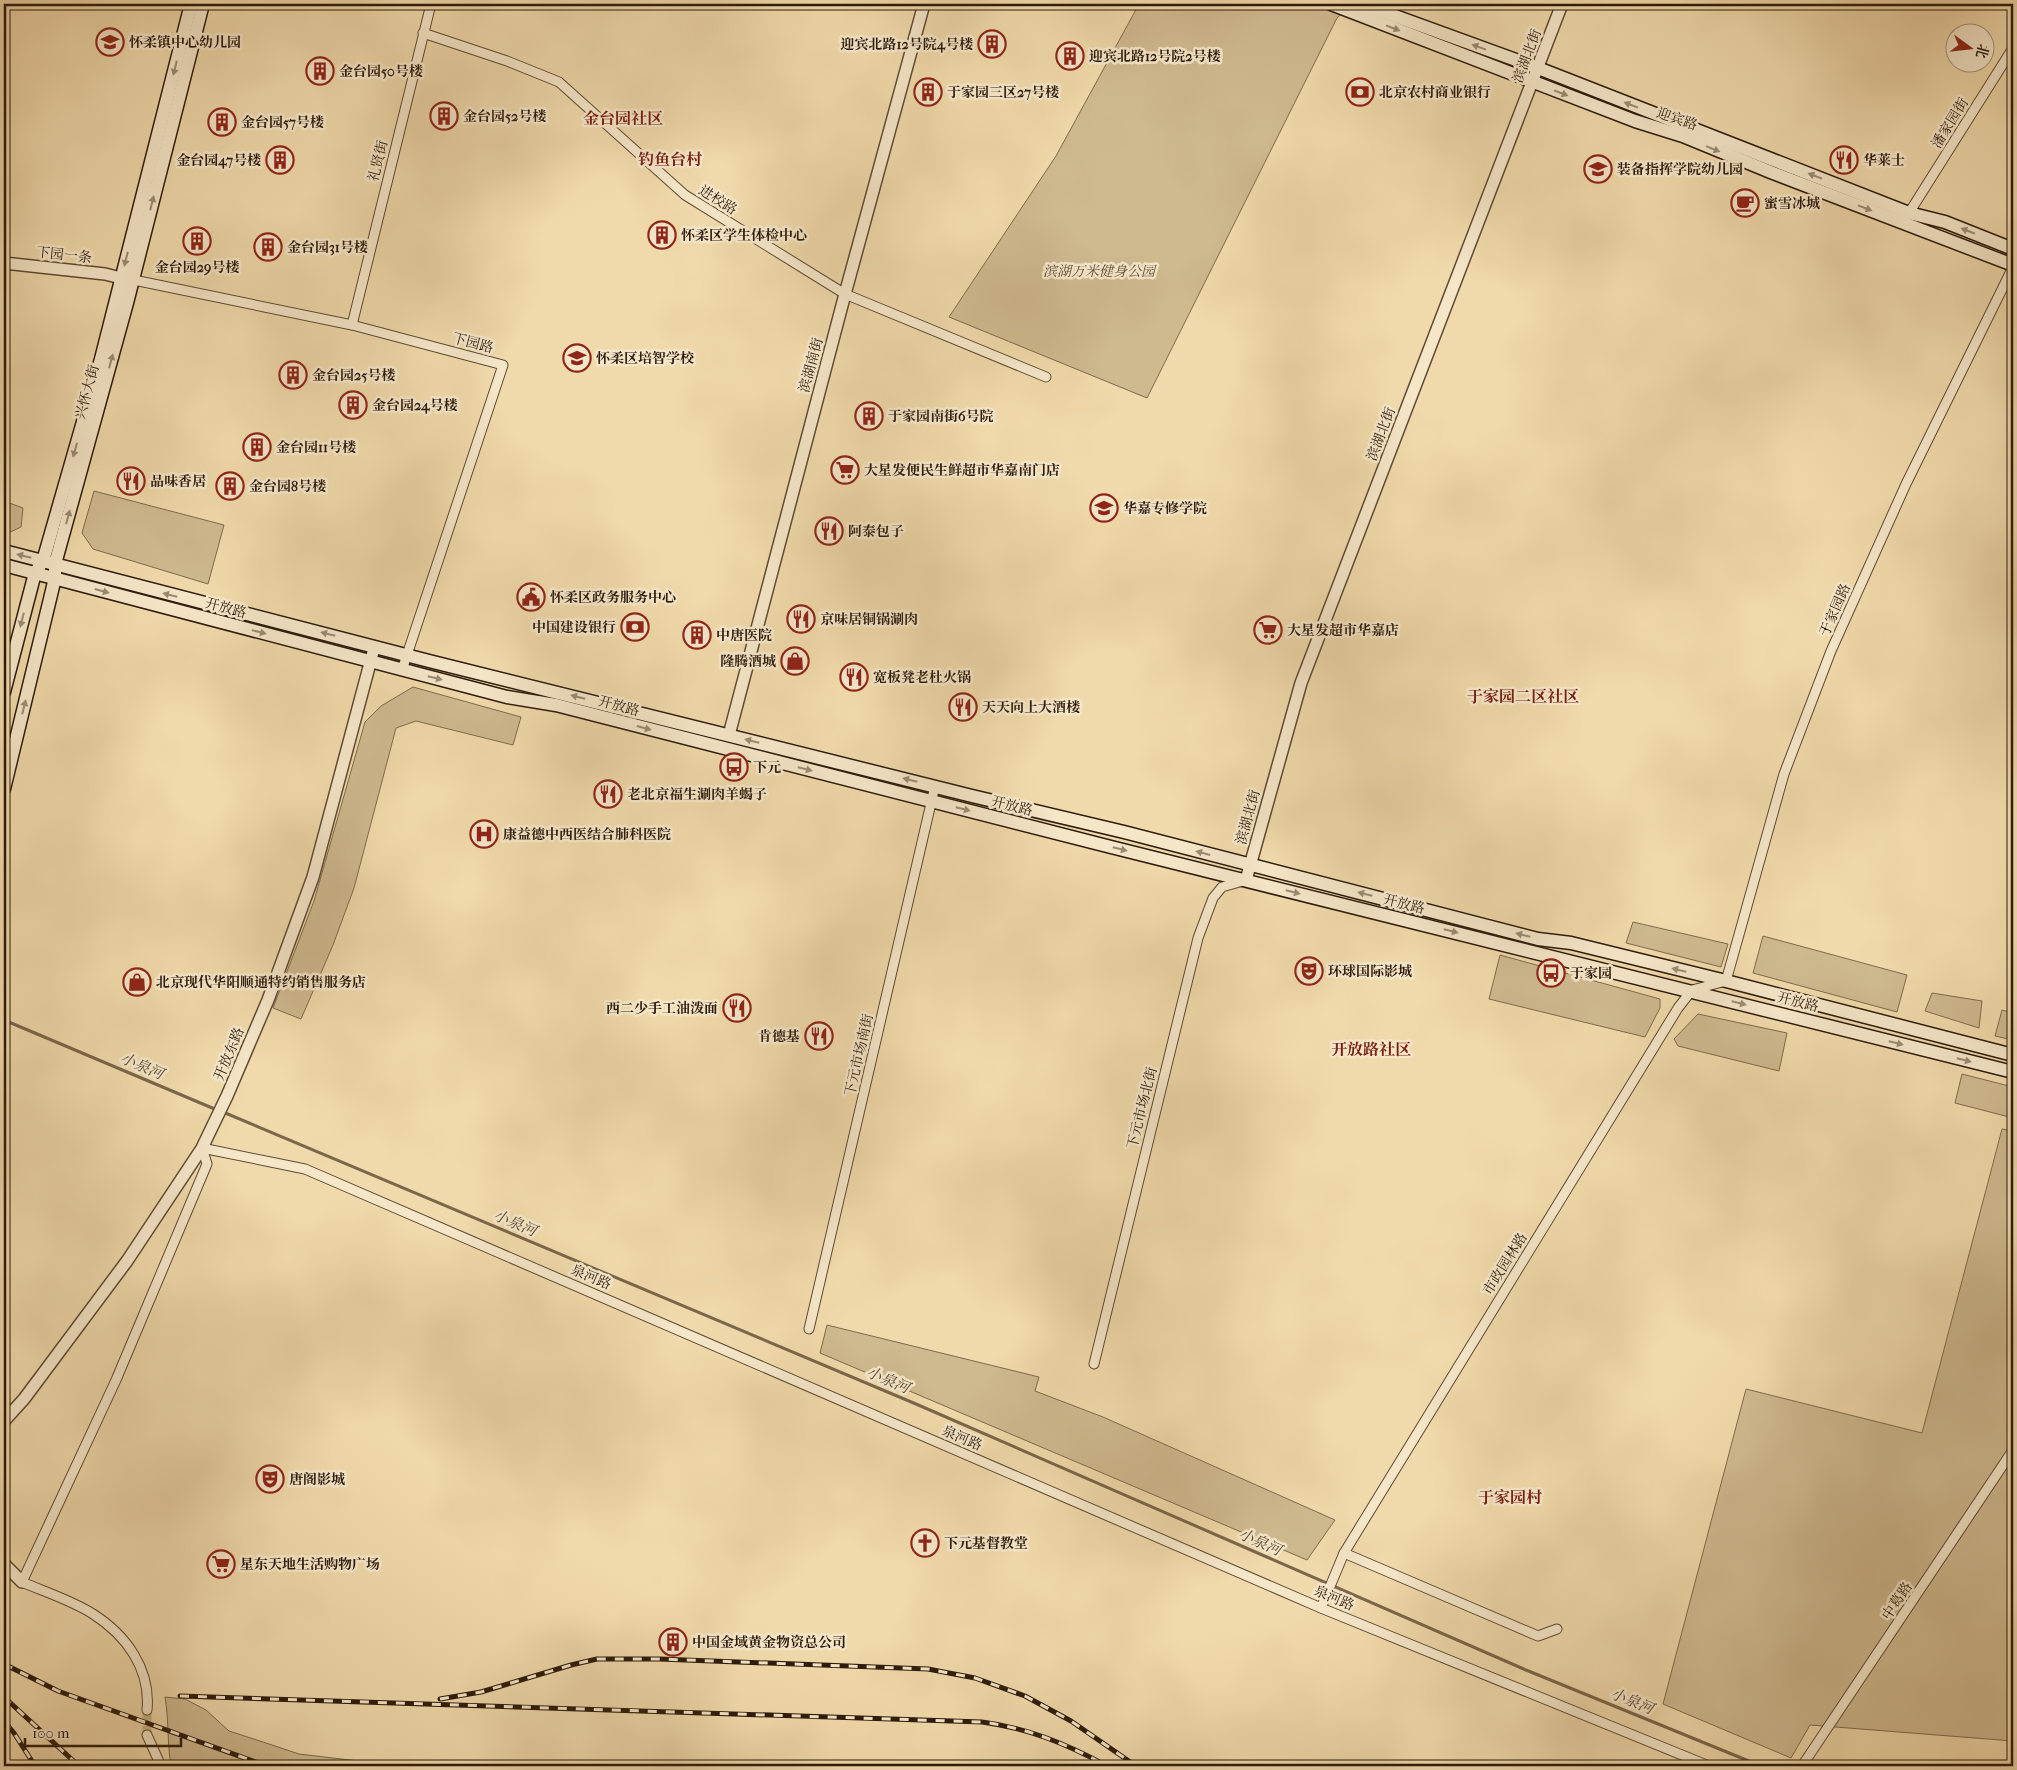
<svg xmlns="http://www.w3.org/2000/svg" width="2017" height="1770" viewBox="0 0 2017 1770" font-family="'IM FELL French Canon','Noto Serif SC',serif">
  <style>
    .green { fill: #cfb98f; stroke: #7e6a4e }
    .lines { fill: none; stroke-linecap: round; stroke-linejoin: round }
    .stream { stroke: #7a664b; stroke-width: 3 }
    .minor-tunnel { stroke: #c9b38b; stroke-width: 9; stroke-dasharray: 9 4.5; stroke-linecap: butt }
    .minor-casing { stroke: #5e4a34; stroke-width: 11 }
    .tertiary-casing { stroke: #5e4a34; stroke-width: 14 }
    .secondary-casing { stroke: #2d1b0d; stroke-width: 15 }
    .minor { stroke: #f5e6c8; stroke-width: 9 }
    .tertiary { stroke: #f5e6c8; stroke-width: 11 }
    .secondary { stroke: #f5e6c8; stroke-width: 12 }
    .rail-casing { stroke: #2d1b0d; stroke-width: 5 }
    .rail { stroke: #f5e6c8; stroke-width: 3; stroke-dasharray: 9; stroke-linecap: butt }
    .oneway { fill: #9b8b74 }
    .labels { text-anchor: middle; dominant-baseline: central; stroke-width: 5; stroke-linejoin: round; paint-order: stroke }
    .poi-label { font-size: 14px; font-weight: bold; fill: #2d1b0d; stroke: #f5e6c8; text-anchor: start }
    .street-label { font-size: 14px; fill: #2d1b0d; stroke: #f5e6c8 }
    .park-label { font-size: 14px; font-style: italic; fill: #5e4a34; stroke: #f5e6c8 }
    .water-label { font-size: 15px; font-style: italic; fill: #5a4731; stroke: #f5e6c8 }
    .quarter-label { font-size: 16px; font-weight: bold; fill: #7a1f14; stroke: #f5e6c8 }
  </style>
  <rect width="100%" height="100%" fill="#f0d9aa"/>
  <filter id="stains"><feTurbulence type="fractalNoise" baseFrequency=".004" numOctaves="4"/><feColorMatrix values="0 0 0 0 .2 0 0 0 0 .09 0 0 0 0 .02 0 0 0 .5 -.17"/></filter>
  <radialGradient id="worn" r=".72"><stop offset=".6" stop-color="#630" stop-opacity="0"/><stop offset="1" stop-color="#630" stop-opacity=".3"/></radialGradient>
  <!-- green -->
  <g class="green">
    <polygon points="1139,4 1352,4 1337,18 1147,398 949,317 1056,156"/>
    <polygon points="94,491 224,525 208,584 93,549 82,533"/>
    <polygon points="4,501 23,508 21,527 4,535"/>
    <polygon points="413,687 521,717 513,745 416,721 396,728 354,888 333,945 301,1019 273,1008 314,901 365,722 381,706"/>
    <polygon points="1633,922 1728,944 1721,967 1626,943"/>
    <polygon points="1763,936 1907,975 1897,1012 1753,973"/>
    <polygon points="1500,955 1660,999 1660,1008 1645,1037 1489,999"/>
    <polygon points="1932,993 1982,1001 1979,1028 1925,1011"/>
    <polygon points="2002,1010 2013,1013 2013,1040 1995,1036"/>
    <polygon points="1698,1014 1787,1033 1779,1071 1678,1046 1674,1039"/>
    <polygon points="1962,1074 2013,1087 2013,1118 1955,1103"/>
    <polygon points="2002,1129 2013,1131 2013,1741 1810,1725 1791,1758 1663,1704 1746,1389 1922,1433"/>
    <polygon points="827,1325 1039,1377 1035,1391 1103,1417 1335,1520 1307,1560 820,1353"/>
    <path d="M165,1697L185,1699L206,1710L229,1731L263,1742L299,1754L367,1762L368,1766H171C167,1743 169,1720 165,1697Z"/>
  </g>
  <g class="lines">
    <!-- stream -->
    <g class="stream">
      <polyline points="4,1020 217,1110"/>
      <polyline points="223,1112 916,1404 1526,1670 1761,1766"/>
    </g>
    <!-- minor-tunnel -->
    <polyline class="minor-tunnel" points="147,1735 147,1710"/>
    <!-- minor casing -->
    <g class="minor-casing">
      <g id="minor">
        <polyline points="423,33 507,61 559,82 685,195 845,294 1046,377"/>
        <polyline points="1909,213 2013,48"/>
        <polyline points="129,279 352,325 503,365 402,670"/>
        <polyline points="352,325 431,4"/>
        <polyline points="809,1329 935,786"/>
        <polyline points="1094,1364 1198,938 1213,898 1222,887 1243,881"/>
        <polyline points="1344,1553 1538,1636 1557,1629"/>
        <polyline points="1321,1608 1344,1553 1678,1008 1692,990 1726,981 1784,774 1831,651 1906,484 2013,267"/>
        <path d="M147,1710C151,1669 126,1635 93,1614C73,1601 45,1592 22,1582L116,1380L207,1164L202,1148L305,1169L1321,1608L1709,1766"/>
        <polyline points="147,1735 161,1766"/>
        <polyline points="1802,1766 2013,1450"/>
      </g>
    </g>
    <!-- tertiary casing -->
    <g class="tertiary-casing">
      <g id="tertiary">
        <polyline points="4,263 105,274 121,278"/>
        <polyline points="729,735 845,294 924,4"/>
        <polyline points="1246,880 1301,683 1562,4"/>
        <polyline points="4,1421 24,1399 127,1261 202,1148 227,1096 268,1000 313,877 373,652"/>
        <polyline points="4,1564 22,1582"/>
      </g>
    </g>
    <!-- secondary casing -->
    <g class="secondary-casing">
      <g id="secondary">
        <polyline points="1331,4 1635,121 1683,136 1773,173 2013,265"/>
        <polyline points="1362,4 1538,68 1909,213 1945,222 2013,249"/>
        <polyline points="4,551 429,661 972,796 1124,832 1538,939 1571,943 1726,981 2013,1055"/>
        <polyline points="4,565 507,697 556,705 1111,847 2013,1072"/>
        <polyline points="4,692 35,573 43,561 101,359 191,4"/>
        <polyline points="4,789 49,603 55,578 55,564 127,303 203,4"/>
      </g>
    </g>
    <!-- minor -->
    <use href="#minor" class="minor"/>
    <!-- tertiary -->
    <use href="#tertiary" class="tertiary"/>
    <!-- secondary -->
    <use href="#secondary" class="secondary"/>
    <!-- rail casing -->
    <g class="rail-casing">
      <g id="rail">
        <polyline points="4,1664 58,1691 267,1766"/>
        <path d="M180,1696L982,1722C1028,1728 1067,1744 1107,1766"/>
        <polyline points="4,1697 79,1766"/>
        <polyline points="440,1699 481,1692 571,1665 597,1659 659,1659 928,1669 975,1678 1025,1696 1071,1721 1136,1766"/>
        <polyline points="4,1721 14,1733 35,1766"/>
      </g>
    </g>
    <!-- rail -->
    <use href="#rail" class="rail"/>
  </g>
  <!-- one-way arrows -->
  <defs><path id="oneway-solid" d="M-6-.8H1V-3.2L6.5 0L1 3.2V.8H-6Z" transform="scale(1.25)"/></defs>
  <g class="oneway">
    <use href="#oneway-solid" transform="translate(1393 28) rotate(21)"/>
    <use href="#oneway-solid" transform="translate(1479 47) rotate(-160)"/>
    <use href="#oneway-solid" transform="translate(175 68) rotate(104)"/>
    <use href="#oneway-solid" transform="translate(1561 93) rotate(21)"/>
    <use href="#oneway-solid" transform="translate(1631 105) rotate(-159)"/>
    <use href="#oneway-solid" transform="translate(1713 149) rotate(22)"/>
    <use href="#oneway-solid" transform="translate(1815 176) rotate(-159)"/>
    <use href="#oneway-solid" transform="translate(152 203) rotate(-76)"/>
    <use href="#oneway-solid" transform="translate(1865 208) rotate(21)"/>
    <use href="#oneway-solid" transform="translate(1968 231) rotate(-159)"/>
    <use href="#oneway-solid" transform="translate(126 259) rotate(104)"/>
    <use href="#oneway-solid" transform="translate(111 361) rotate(-75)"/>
    <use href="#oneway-solid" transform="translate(75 450) rotate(106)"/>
    <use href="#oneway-solid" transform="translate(68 517) rotate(-75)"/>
    <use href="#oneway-solid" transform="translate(24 556) rotate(-166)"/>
    <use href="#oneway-solid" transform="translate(102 591) rotate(15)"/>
    <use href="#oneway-solid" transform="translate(170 595) rotate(-166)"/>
    <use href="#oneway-solid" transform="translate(22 620) rotate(104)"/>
    <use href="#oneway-solid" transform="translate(259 632) rotate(15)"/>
    <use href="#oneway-solid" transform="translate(328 634) rotate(-166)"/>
    <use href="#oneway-solid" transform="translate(435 678) rotate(14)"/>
    <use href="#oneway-solid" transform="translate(578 697) rotate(-166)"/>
    <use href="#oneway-solid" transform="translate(24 707) rotate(-76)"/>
    <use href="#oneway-solid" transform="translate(644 728) rotate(15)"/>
    <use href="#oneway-solid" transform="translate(752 741) rotate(-166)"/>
    <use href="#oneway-solid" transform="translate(805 769) rotate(14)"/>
    <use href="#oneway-solid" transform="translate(910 780) rotate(-166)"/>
    <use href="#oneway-solid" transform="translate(963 809) rotate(14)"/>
    <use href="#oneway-solid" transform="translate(1120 849) rotate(14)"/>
    <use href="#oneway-solid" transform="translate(1203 853) rotate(-165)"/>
    <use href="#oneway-solid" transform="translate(1293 892) rotate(14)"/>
    <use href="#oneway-solid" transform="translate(1365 894) rotate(-166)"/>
    <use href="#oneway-solid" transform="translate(1451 931) rotate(14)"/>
    <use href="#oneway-solid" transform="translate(1523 935) rotate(-166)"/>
    <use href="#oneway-solid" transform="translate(1679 970) rotate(-166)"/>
    <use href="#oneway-solid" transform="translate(1739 1003) rotate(14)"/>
    <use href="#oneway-solid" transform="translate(1896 1043) rotate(14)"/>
    <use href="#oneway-solid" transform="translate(1964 1060) rotate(14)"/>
  </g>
  <!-- icons -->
  <defs>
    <g id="school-ring" transform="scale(1.4375)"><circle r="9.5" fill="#f5e6c8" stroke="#8f2418" stroke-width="1.5"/><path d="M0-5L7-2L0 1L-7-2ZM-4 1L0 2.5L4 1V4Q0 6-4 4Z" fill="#8f2418"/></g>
    <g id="building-ring" transform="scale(1.4375)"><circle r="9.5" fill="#f5e6c8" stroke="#8f2418" stroke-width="1.5"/><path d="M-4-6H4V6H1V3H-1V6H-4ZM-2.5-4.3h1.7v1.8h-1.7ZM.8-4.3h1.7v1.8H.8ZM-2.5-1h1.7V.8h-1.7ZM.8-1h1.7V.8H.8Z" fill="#8f2418"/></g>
    <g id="bank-ring" transform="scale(1.4375)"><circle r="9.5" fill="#f5e6c8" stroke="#8f2418" stroke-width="1.5"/><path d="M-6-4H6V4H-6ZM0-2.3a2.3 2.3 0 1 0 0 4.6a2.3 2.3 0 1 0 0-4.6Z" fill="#8f2418"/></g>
    <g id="restaurant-ring" transform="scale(1.4375)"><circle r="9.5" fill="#f5e6c8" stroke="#8f2418" stroke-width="1.5"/><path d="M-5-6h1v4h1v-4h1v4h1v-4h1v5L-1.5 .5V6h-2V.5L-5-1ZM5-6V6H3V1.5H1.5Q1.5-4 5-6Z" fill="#8f2418"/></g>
    <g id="cafe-ring" transform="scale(1.4375)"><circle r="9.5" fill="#f5e6c8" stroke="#8f2418" stroke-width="1.5"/><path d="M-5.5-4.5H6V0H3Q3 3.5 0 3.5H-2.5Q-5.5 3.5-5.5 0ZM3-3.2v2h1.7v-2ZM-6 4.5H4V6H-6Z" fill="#8f2418"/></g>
    <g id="supermarket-ring" transform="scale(1.4375)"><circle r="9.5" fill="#f5e6c8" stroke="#8f2418" stroke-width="1.5"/><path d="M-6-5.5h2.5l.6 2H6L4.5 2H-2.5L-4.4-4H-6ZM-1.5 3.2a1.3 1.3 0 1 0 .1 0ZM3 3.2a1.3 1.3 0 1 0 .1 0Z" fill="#8f2418"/></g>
    <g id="university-ring" transform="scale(1.4375)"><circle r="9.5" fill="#f5e6c8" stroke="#8f2418" stroke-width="1.5"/><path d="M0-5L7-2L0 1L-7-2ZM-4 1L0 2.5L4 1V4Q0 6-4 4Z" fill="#8f2418"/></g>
    <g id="civic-ring" transform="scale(1.4375)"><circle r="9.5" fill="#f5e6c8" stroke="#8f2418" stroke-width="1.5"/><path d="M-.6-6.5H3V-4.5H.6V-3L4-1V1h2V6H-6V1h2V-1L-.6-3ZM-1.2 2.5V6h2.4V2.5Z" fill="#8f2418"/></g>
    <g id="shop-ring" transform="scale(1.4375)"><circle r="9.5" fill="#f5e6c8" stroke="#8f2418" stroke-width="1.5"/><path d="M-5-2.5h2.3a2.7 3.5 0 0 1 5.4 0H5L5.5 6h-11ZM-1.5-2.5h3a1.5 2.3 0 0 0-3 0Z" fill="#8f2418"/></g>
    <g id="bus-ring" transform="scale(1.4375)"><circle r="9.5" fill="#f5e6c8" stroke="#8f2418" stroke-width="1.5"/><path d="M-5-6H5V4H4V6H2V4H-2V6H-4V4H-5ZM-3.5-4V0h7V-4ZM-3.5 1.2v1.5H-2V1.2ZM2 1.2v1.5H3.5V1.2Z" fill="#8f2418"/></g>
    <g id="hospital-ring" transform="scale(1.4375)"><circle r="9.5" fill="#f5e6c8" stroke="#8f2418" stroke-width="1.5"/><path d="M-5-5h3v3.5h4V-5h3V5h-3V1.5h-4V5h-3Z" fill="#8f2418"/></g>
    <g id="theatre-ring" transform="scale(1.4375)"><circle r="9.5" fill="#f5e6c8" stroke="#8f2418" stroke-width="1.5"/><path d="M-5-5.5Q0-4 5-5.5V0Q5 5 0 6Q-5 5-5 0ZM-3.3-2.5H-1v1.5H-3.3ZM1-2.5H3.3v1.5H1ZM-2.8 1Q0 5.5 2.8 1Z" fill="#8f2418"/></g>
    <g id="church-ring" transform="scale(1.4375)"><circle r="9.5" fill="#f5e6c8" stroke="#8f2418" stroke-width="1.5"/><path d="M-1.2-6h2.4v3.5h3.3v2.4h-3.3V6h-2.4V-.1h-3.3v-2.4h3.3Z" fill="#8f2418"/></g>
  </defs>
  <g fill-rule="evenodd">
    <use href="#school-ring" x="110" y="42"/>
    <use href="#building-ring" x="992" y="44"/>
    <use href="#building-ring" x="1070" y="56"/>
    <use href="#building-ring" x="320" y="71"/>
    <use href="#building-ring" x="928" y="92"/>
    <use href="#bank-ring" x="1360" y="92"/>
    <use href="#building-ring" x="444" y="116"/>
    <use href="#building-ring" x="222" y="122"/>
    <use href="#building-ring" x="280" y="160"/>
    <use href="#restaurant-ring" x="1844" y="160"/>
    <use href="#school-ring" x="1598" y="169"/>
    <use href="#cafe-ring" x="1745" y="203"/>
    <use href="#building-ring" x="662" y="235"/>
    <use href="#building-ring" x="197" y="241"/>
    <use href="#building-ring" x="268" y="247"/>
    <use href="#school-ring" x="577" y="358"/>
    <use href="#building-ring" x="293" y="375"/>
    <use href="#building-ring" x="353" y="405"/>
    <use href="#building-ring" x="869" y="416"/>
    <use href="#building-ring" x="257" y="447"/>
    <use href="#supermarket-ring" x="845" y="470"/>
    <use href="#restaurant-ring" x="131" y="481"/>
    <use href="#building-ring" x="230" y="486"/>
    <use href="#university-ring" x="1104" y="508"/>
    <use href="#restaurant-ring" x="829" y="531"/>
    <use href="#civic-ring" x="531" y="597"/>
    <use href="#restaurant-ring" x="801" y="619"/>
    <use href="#bank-ring" x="635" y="627"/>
    <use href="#supermarket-ring" x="1268" y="630"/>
    <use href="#building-ring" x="697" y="635"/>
    <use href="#shop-ring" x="795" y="661"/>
    <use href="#restaurant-ring" x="854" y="677"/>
    <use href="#restaurant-ring" x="963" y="707"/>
    <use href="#bus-ring" x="734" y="767"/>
    <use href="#restaurant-ring" x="608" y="794"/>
    <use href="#hospital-ring" x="484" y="834"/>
    <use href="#theatre-ring" x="1309" y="971"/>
    <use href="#bus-ring" x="1551" y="973"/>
    <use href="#shop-ring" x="137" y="982"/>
    <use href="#restaurant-ring" x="737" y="1008"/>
    <use href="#restaurant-ring" x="819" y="1036"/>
    <use href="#theatre-ring" x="270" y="1479"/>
    <use href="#church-ring" x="925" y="1543"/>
    <use href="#supermarket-ring" x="221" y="1564"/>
    <use href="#building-ring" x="673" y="1642"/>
  </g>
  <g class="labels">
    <!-- poi labels -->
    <g class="poi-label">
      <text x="129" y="42">怀柔镇中心幼儿园</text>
      <text x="973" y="44" text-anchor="end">迎宾北路12号院4号楼</text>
      <text x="1089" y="56">迎宾北路12号院2号楼</text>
      <text x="339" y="71">金台园50号楼</text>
      <text x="947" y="92">于家园三区27号楼</text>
      <text x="1379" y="92">北京农村商业银行</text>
      <text x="463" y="116">金台园52号楼</text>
      <text x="241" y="122">金台园57号楼</text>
      <text x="261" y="160" text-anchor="end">金台园47号楼</text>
      <text x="1863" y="160">华莱士</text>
      <text x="1617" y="169">装备指挥学院幼儿园</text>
      <text x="1764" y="203">蜜雪冰城</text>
      <text x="681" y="235">怀柔区学生体检中心</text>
      <text x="287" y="247">金台园31号楼</text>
      <text x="197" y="267" text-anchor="middle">金台园29号楼</text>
      <text x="596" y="358">怀柔区培智学校</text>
      <text x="312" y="375">金台园25号楼</text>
      <text x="372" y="405">金台园24号楼</text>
      <text x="888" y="416">于家园南街6号院</text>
      <text x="276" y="447">金台园11号楼</text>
      <text x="864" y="470">大星发便民生鲜超市华嘉南门店</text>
      <text x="150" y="481">品味香居</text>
      <text x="249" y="486">金台园8号楼</text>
      <text x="1123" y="508">华嘉专修学院</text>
      <text x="848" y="531">阿泰包子</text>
      <text x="550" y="597">怀柔区政务服务中心</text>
      <text x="820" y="619">京味居铜锅涮肉</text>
      <text x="616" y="627" text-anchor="end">中国建设银行</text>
      <text x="1287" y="630">大星发超市华嘉店</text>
      <text x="716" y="635">中唐医院</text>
      <text x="776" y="661" text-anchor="end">隆腾酒城</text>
      <text x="873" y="677">宽板凳老杜火锅</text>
      <text x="982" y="707">天天向上大酒楼</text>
      <text x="753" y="767">下元</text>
      <text x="627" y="794">老北京福生涮肉羊蝎子</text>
      <text x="503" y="834">康益德中西医结合肺科医院</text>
      <text x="1328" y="971">环球国际影城</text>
      <text x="1570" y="973">于家园</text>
      <text x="156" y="982">北京现代华阳顺通特约销售服务店</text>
      <text x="718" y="1008" text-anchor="end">西二少手工油泼面</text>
      <text x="800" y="1036" text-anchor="end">肯德基</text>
      <text x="289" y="1479">唐阁影城</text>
      <text x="944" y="1543">下元基督教堂</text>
      <text x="240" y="1564">星东天地生活购物广场</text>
      <text x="692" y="1642">中国金域黄金物资总公司</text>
    </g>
    <!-- street labels -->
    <g class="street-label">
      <text transform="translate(1527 56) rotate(-69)">滨湖北街</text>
      <text transform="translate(1677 119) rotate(19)">迎宾路</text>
      <text transform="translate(1950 123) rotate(-58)">潘家园街</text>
      <text transform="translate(378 161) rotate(-76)">礼贤街</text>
      <text transform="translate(718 200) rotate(32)">进校路</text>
      <text transform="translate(64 255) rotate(6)">下园一条</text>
      <text transform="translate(473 343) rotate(15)">下园路</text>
      <text transform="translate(811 365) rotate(-75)">滨湖南街</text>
      <text transform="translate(87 392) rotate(-75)">兴怀大街</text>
      <text transform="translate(1381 434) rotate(-69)">滨湖北街</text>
      <text transform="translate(226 608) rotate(15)">开放路</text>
      <text transform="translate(1835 610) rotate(-66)">于家园路</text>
      <text transform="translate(619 706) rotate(15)">开放路</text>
      <text transform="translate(1012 806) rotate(14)">开放路</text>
      <text transform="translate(1248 817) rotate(-75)">滨湖北街</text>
      <text transform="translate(1404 904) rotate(14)">开放路</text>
      <text transform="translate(1798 1002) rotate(14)">开放路</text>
      <text transform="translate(229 1054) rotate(-67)">开放东路</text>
      <text transform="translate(859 1055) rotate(-77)">下元市场南街</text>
      <text transform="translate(1142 1108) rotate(-76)">下元市场北街</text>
      <text transform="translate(1505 1264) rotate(-58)">市政园林路</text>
      <text transform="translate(591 1277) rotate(23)">泉河路</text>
      <text transform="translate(962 1438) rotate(23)">泉河路</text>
      <text transform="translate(1334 1598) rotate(23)">泉河路</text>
      <text transform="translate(1897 1601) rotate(-56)">中葛路</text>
    </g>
    <!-- park labels -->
    <g class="park-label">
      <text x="1099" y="271">滨湖万米健身公园</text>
    </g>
    <!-- water labels -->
    <g class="water-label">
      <text transform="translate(142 1066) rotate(23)">小泉河</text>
      <text transform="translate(515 1223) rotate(23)">小泉河</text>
      <text transform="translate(888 1380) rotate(23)">小泉河</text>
      <text transform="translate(1260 1542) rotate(24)">小泉河</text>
      <text transform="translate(1632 1701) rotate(22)">小泉河</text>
    </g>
    <!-- quarter labels -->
    <g class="quarter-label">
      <text x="623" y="118">金台园社区</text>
      <text x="670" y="159">钓鱼台村</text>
      <text x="1523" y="696">于家园二区社区</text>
      <text x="1371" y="1049">开放路社区</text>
      <text x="1510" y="1497">于家园村</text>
    </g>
  </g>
  <!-- margin -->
  <rect width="2017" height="1770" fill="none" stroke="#f0d9aa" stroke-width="20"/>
  <rect x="5" y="5" width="2007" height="1760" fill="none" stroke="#2d1b0d" stroke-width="2.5"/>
  <rect x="10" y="10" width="1997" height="1750" fill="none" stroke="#2d1b0d"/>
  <!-- north arrow -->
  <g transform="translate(1970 48) rotate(105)"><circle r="24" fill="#f5e6c8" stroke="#a5957d"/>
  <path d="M0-4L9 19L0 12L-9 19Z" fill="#8f2418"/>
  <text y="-8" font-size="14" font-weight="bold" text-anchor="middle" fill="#2d1b0d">北</text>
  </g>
  <!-- scale -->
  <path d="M25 1738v8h156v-8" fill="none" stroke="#2d1b0d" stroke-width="2.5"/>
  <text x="32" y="1738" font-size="15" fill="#2d1b0d" stroke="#f5e6c8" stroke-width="4" paint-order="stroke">100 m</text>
  <rect width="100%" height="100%" filter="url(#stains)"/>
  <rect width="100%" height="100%" fill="url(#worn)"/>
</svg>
